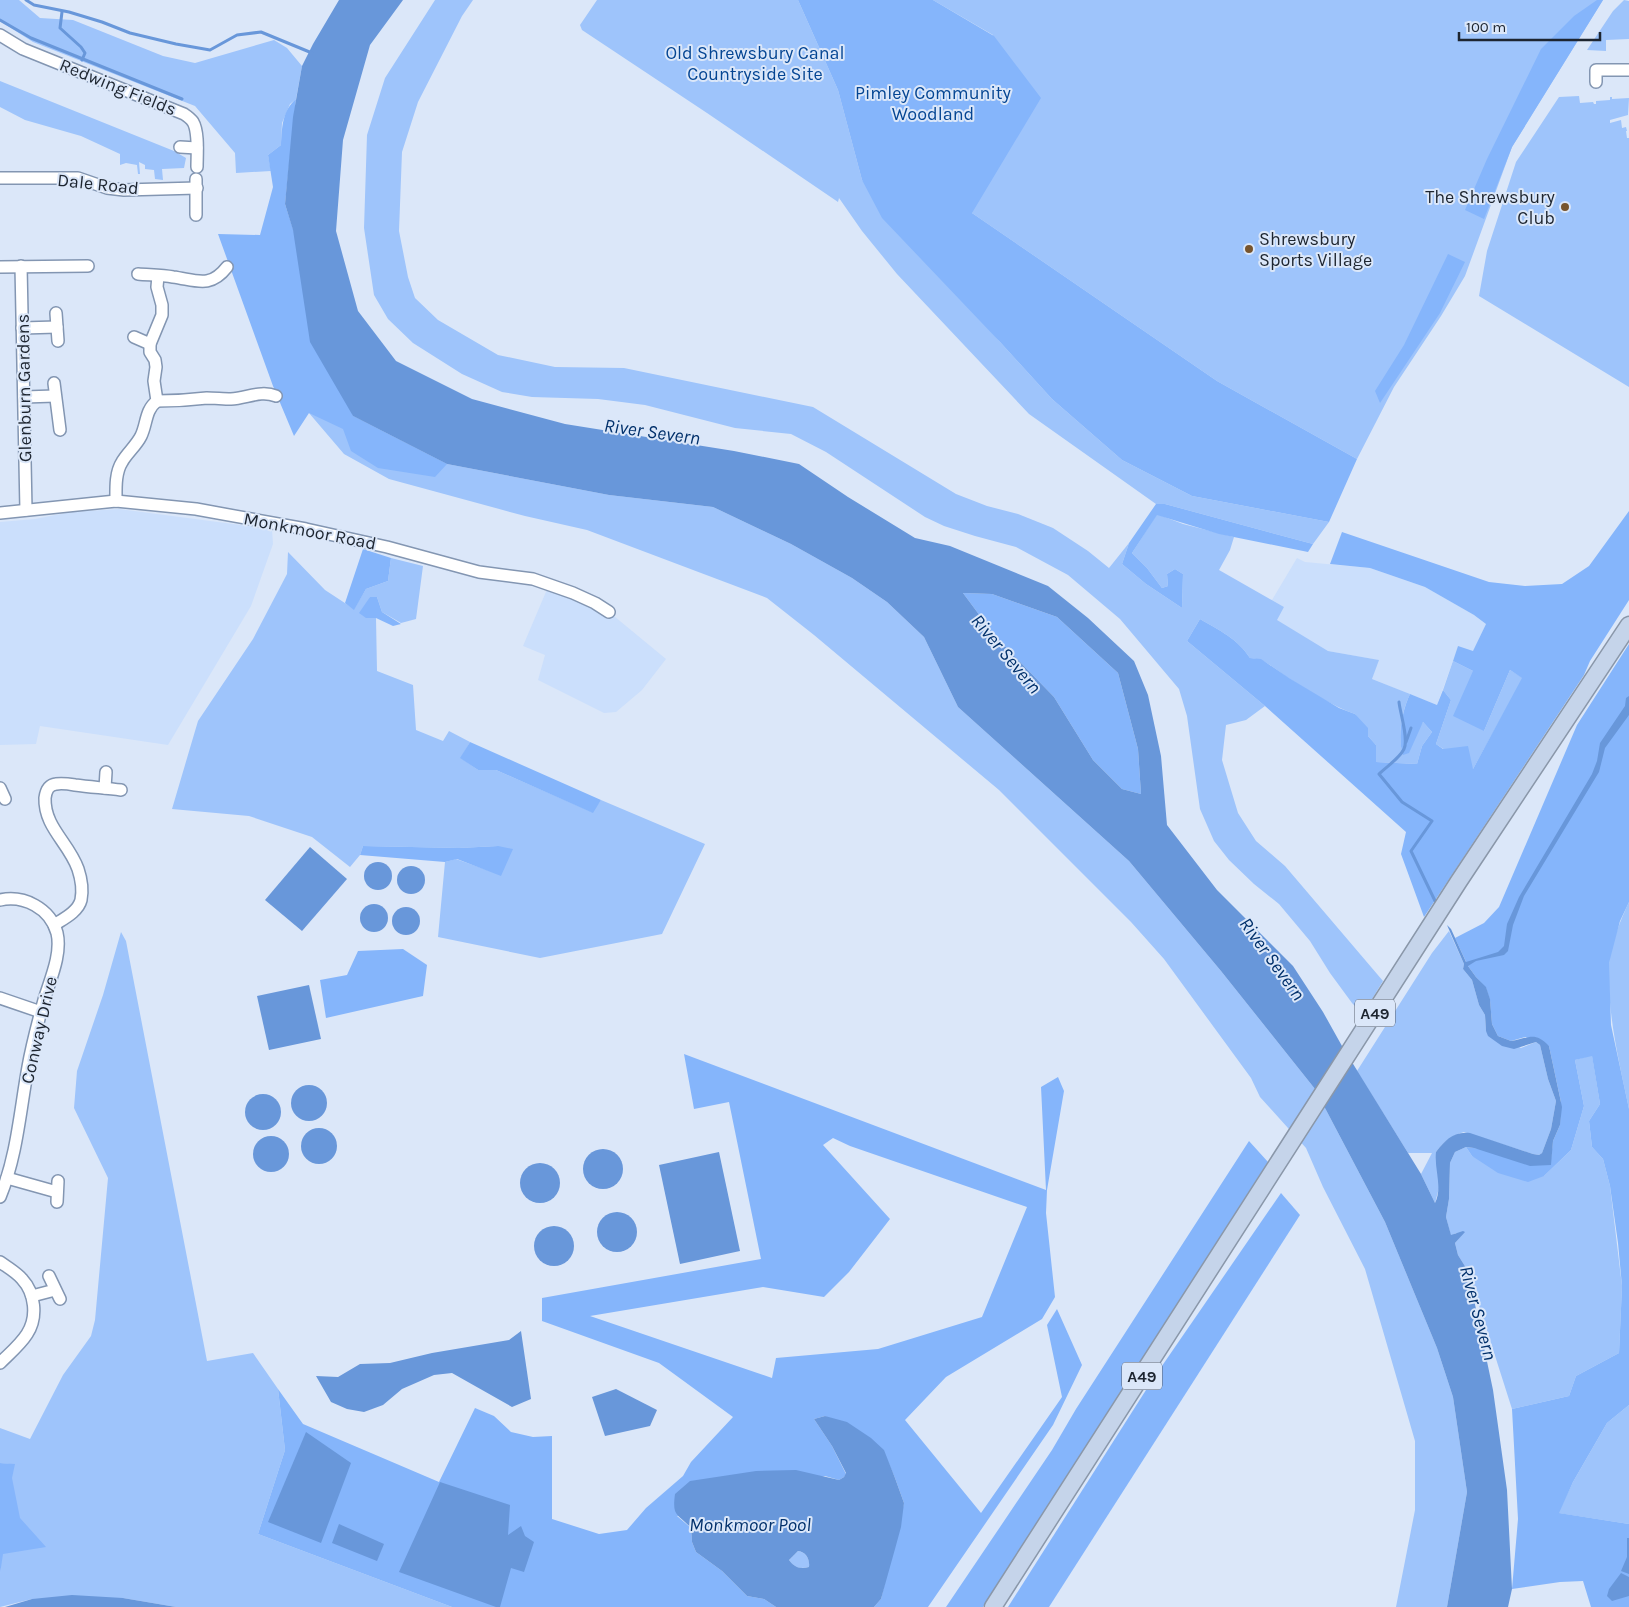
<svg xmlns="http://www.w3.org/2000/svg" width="1629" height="1607" viewBox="0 0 1629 1607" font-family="Karla,sans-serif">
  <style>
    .built { fill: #cbdffc }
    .green { fill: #9ec4fb }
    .forest { fill: #85b5fb; fill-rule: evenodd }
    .water { fill: #6897da; fill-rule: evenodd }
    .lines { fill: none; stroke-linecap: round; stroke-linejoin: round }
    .stream { stroke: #6897da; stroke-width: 3 }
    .minor-casing { stroke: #8396b2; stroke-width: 14 }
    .highway-casing { stroke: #8a97a9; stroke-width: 19 }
    .minor { stroke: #fff; stroke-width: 11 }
    .highway { stroke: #c5d4ea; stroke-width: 16 }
    .poi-dot { fill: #77542d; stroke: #dbe7f9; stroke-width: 2 }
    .labels { text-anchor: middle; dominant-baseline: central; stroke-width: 4; stroke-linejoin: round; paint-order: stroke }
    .shield { fill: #dbe7f9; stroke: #565f6c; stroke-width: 1 }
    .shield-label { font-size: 16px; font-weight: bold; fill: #1d2530 }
    .park-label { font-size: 18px; fill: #044593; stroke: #dbe7f9 }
    .street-label { font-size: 18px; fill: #1d2530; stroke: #dbe7f9 }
    .poi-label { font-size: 18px; fill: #1d2530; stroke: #dbe7f9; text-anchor: end }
    .water-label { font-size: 19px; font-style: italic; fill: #01306b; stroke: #dbe7f9 }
  </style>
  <rect width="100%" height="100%" fill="#dbe7f9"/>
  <!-- built -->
  <g class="built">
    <polygon points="119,509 272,529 273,544 251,606 168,745 40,726 36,744 0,745 0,522 35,519 71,512"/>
    <polygon points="1297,558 1305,562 1370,568 1425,587 1474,615 1486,624 1473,652 1458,647 1437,705 1372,679 1378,660 1328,651 1276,620 1284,607 1272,600"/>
    <polygon points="548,587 609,612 666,659 642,690 616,712 604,713 538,680 545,655 523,646"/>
  </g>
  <!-- green -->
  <g class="green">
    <polygon points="0,0 19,0 40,18 73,20 163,56 195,63 274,40 287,48 302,66 296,99 290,104 282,123 281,145 268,155 271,171 236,173 235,153 195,106 33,42 0,21"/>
    <path d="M435,0H473L462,16L418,102L402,152L399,231L408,277L415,298L438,320L498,355L555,367L624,368L813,407L956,494L987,506L1018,514L1053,528L1088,551L1109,568L1129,543L1122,564L1146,584L1182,608L1183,574L1175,569L1167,574L1168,586L1162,588L1147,568L1132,553L1157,514L1183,524L1234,537L1230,550L1219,570L1284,607L1277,620L1328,651L1379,660L1372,679L1410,694C1402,711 1397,736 1403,754L1423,722L1432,732L1422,746L1417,764L1376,762V745L1368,736L1355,714C1332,706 1311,692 1290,679C1277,671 1267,659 1250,658C1237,638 1220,631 1200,619L1187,641L1265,706L1246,720L1226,725L1222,760L1238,813L1256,841L1285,866L1383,981L1363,1014L1352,1003L1330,973L1310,941L1279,904L1254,884L1229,860L1214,841L1200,809L1187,716L1179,689L1120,619L1068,575L1016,547L975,536L944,526L925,517L826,452L791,434L735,428L645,405L598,399L532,397L502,392L462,374L413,343L388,319L374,295L364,228L367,135L385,78Z"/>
    <polygon points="597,0 798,0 838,90 862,180 1000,342 1052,399 1122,460 1192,496 1329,522 1313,544 1165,504 1156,504 1029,414 897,274 862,231 839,198 838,202 707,113 582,30 580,25"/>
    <polygon points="933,0 1603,0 1512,147 1465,276 1441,316 1394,387 1357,459 1217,381 972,213 993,35"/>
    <polygon points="1624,0 1629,1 1629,39 1606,40 1606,51 1587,50 1613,11"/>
    <polygon points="0,81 174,151 186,158 184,168 162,169 163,180 155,179 154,170 145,169 145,165 139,162 140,174 138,174 137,165 126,163 120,165 120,154 81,136 25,120 0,107"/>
    <polygon points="1579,96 1580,103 1593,102 1594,104 1596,104 1596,101 1610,100 1610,97 1612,97 1612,99 1629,98 1628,115 1610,120 1610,123 1621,120 1622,128 1626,127 1627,131 1626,131 1627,138 1629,138 1629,387 1479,296 1487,251 1516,162 1559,97"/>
    <polygon points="331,378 353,416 447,464 609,495 713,507 791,544 852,578 887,602 924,637 958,707 1129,861 1221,971 1315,1089 1385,1222 1437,1348 1453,1397 1467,1492 1447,1607 1396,1607 1415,1510 1415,1441 1365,1269 1323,1187 1306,1148 1260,1097 1251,1078 1164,959 1131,922 999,790 814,635 767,598 587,530 525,516 389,479 344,454 309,413"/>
    <polygon points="288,552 325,590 354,609 366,589 388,581 391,558 423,566 416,619 401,623 382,612 377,597 370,597 366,618 376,618 377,671 413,685 416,730 443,741 449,731 470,742 461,758 478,770 496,770 592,812 601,800 705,844 662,934 540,958 438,937 445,862 456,859 501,875 498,846 459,848 363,846 360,855 350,867 312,837 249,816 172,809 198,721 253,639 287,574"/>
    <polygon points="1453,661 1473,671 1484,731 1510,670 1523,678 1473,769 1436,744 1451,700 1443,690"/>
    <path d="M1629,902V1109C1619,1061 1607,1014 1609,964C1610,946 1621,919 1629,902Z"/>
    <path d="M1449,931L1464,964L1463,969L1472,980L1479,1005L1485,1015L1486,1031L1521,1048L1536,1042L1540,1045L1548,1079L1556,1101L1551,1129L1542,1153L1539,1155L1533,1154L1464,1132C1451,1136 1444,1141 1436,1152L1439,1188L1435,1203L1421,1174L1432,1153H1408L1357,1071L1432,953Z"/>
    <polygon points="121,932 126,941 207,1361 253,1353 278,1389 285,1450 258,1534 452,1607 176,1607 123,1598 32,1599 0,1607 0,1574 10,1464 0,1463 0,1428 30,1439 63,1375 91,1336 95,1320 108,1178 74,1108 77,1071 103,995"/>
    <polygon points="1592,1055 1600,1104 1589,1121 1592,1147 1603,1159 1610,1186 1622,1286 1619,1353 1576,1376 1569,1396 1512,1409 1468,1271 1458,1255 1455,1243 1461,1236 1456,1233 1451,1236 1446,1217 1449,1199 1450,1163 1455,1152 1466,1147 1472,1156 1544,1176 1571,1150 1584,1106 1575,1060"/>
    <polygon points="1629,1405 1629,1524 1558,1513 1573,1482 1607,1423"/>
    <path d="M798,1551C806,1552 810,1559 809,1567C799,1569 795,1568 789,1560Z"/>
  </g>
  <!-- forest -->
  <g class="forest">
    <polygon points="798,0 933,0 994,36 1041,98 972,213 1217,381 1357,459 1329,522 1192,496 1122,460 1052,399 1000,342 882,218 862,180 838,90"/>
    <polygon points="1597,0 1603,0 1512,147 1484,219 1465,210 1487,159 1541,49 1574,16"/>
    <path d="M296,99L285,204L353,416L447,464L435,477L378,468L351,451L343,429L309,413L294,436L273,386L218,234L260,235L273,187L268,155L281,145C282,128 282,111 296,99Z"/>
    <polygon points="1448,254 1465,262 1440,313 1380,403 1375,391 1404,345"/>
    <polygon points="1156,504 1165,504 1313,544 1308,552 1219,534 1157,515 1132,553 1147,568 1162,588 1168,586 1167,574 1175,569 1183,574 1182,608 1146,584 1122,564 1129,543"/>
    <path d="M1629,511V600L1590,661L1584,675L1424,917L1401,854L1406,832L1265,706L1187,641L1200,619C1220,631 1237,638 1250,658L1261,659L1289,678L1339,708L1355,714L1368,728V736L1376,745V762L1417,764L1422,746L1432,732L1423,722L1409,753L1403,755C1397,737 1402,711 1410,694L1437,705L1443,690L1451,700L1436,744L1443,749L1468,746L1473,769L1522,678L1510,670L1484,731L1453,716L1473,671L1453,661L1458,646L1473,651L1486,624L1474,615L1425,587L1370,568L1330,564L1342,532L1489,582L1525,586L1562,584L1589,566Z"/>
    <polygon points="363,549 391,558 388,581 366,589 354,610 345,603"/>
    <polygon points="963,593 992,594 1057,617 1118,673 1138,749 1141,794 1122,789 1093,760 1054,697 995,636"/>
    <polygon points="370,597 377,597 382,612 401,624 393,626 376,618 366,618 359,613"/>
    <polygon points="1629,644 1629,902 1620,921 1609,963 1611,1025 1629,1109 1629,1405 1607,1423 1573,1482 1559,1513 1629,1524 1629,1607 1591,1607 1583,1581 1560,1582 1512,1589 1518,1519 1512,1409 1569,1396 1576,1376 1619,1353 1622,1286 1618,1243 1610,1186 1603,1159 1592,1147 1589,1121 1600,1104 1592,1056 1575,1060 1584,1106 1571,1150 1544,1176 1528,1182 1498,1173 1472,1156 1466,1147 1551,1158 1553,1141 1560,1125 1561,1102 1549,1046 1525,1037 1511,1041 1498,1036 1492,1024 1490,1000 1486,988 1476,977 1468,966 1455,938 1484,923 1499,907 1577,725"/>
    <polygon points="470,742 601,800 593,813 496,770 478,770 460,758"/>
    <polygon points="363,846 459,848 498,846 513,849 501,876 457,859 445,862 360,855"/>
    <polygon points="403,949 427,965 423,996 326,1018 320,980 347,975 358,951"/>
    <path d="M684,1054L1046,1190L1041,1087L1058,1077L1064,1091L1047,1190L1046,1213L1055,1297L1042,1319L946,1377L905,1420L981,1513L1062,1397L1047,1325L1057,1309L1082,1365L1053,1425L928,1607H874L881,1599L904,1503L895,1478L883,1450L825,1416L814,1419L832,1446L846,1474L844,1477L839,1480L825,1476L677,1516L691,1528L692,1542L696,1552L722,1571L747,1596L764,1599L776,1607H452L258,1534L285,1450L278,1389L303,1424L439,1482L475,1408L494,1416L511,1432L533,1437L552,1436V1519L599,1534L627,1530L646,1508L683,1476L691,1462L733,1417L659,1363L542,1321V1298L761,1259L729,1102L694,1109ZM833,1138L850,1146L1027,1207L982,1317L878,1349L776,1358L772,1378L590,1316L763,1287L824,1297L849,1272L890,1219L823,1145Z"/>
    <polygon points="1249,1141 1268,1162 983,1607 946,1607 1052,1450 1076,1409"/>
    <polygon points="1281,1193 1300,1215 1049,1607 1008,1607 1153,1379"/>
    <polygon points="0,1463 15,1464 12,1478 20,1518 46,1547 3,1554 0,1574"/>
  </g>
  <!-- water -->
  <g class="water">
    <path d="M339,0H403L370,45L343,140L336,231L358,311L396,361L472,399L565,424L734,451L799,464L848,497L915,538L950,546L1048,586L1088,618L1134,661L1148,695L1161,756L1167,825L1217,890L1293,966L1323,1012L1342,1046L1421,1174L1435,1203C1443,1187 1434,1169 1436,1152C1445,1140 1454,1131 1470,1133L1533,1154L1539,1155L1542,1153L1551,1129L1556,1101L1548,1079L1540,1045L1536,1042L1514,1049L1502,1046L1488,1036L1486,1031L1485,1015L1479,1005L1472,980L1463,969L1464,964L1447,925L1451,929L1466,962L1498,952L1504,946L1507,924L1519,897L1592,774L1597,761L1600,743L1625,706L1626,698L1629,696V715L1605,748L1599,772L1524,896L1513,925L1508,951L1504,955L1476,961L1468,966L1476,977L1486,987L1490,999L1492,1024L1498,1036L1511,1041C1528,1039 1534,1030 1549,1046L1562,1107L1560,1125L1553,1141L1551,1165L1530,1166L1474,1148L1466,1147L1455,1152L1450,1163L1449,1199L1446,1217L1451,1235L1463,1231L1465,1232L1455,1243L1458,1255L1468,1271L1493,1390L1507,1490L1512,1589L1508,1607H1447L1467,1492L1453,1397L1437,1348L1385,1222L1315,1089L1221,971L1129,861L958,707L924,637L887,602L852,578L791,544L713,507L609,495L447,464L353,416L310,342L293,230L285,204L293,117L302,66L313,44ZM963,593L992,594L1057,617L1118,673L1138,749L1141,794L1122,789L1093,760L1054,697L995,636Z"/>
    <polygon points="310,847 347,879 302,931 265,900"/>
    <circle cx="378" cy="876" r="14"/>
    <circle cx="411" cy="880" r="14"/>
    <circle cx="374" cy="918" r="14"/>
    <circle cx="406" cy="921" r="14"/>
    <polygon points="309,985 321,1039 269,1050 257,996"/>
    <circle cx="309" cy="1103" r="18"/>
    <circle cx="263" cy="1112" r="18"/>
    <circle cx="319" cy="1146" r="18"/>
    <circle cx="271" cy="1154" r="18"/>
    <circle cx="603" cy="1169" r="20"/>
    <polygon points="719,1152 740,1251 680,1264 659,1165"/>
    <circle cx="540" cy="1183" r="20"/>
    <circle cx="617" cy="1232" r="20"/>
    <circle cx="554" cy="1246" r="20"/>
    <polygon points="521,1331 531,1399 512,1407 452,1373 434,1375 402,1389 383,1405 364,1412 347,1409 331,1402 316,1376 338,1377 360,1364 390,1363 432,1353 509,1340"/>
    <polygon points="616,1389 657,1410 650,1426 605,1436 592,1397"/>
    <path d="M825,1416L847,1422L871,1438L884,1450L895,1478L904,1503L901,1527L895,1549L881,1599L874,1607H776L764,1599L747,1596L722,1571L696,1552L692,1542L691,1528C677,1513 672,1517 675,1494L690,1481L756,1471L796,1470L839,1480L844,1477L846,1473L832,1446L814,1419ZM798,1551C806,1552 810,1559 809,1567C800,1569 795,1568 789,1560Z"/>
    <polygon points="306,1432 351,1463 321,1543 268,1522"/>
    <polygon points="440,1482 510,1505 508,1535 521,1526 525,1536 534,1542 524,1572 511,1568 500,1607 496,1607 399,1572"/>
    <polygon points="339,1524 384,1544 377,1561 332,1543"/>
    <polygon points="1627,1538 1629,1538 1629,1574 1621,1571 1627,1557"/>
    <polygon points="1621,1573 1629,1577 1629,1596 1612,1601 1607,1596 1609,1589"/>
    <polygon points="72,1595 123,1598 176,1607 5,1607 32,1599"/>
  </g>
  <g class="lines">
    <!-- stream -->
    <g class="stream">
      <polyline points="26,0 34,5 69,12 102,22 130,33 176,44 210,50 237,35 261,32 312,53"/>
      <polyline points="62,12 60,28 81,47 85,53 82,60"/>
      <polyline points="0,20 31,38 182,99"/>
      <path d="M1399,702C1400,713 1409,739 1404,749C1399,759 1387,766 1379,774L1402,802L1432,821L1411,851L1437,905"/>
      <polyline points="1406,742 1411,728"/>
    </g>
    <!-- minor casing -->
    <g class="minor-casing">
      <g id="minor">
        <path d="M0,35L23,49L184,114C187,116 191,119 193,122C199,132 197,155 197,167"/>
        <polyline points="1596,82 1596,70 1629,70"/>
        <polyline points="180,147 197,148"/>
        <polyline points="0,178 78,178 107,188 124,190 197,188"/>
        <polyline points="196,215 196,179"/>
        <polyline points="21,266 26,510"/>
        <polyline points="0,267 88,266"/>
        <path d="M138,274C149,275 162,275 173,277C196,280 210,289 227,267"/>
        <polyline points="56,313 58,341"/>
        <polyline points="22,328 57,327"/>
        <polyline points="134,337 150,344"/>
        <polyline points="54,383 60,430"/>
        <polyline points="24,397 55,396"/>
        <path d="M157,401C174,401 190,400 207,398C215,398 223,399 231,399C247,398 261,390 276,396"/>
        <path d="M116,501C116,489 115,473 122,462C127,453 136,446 141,436C147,424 145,410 157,401L154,381L156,367L155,360L150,352V344L162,315V305L157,287L158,276"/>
        <polyline points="0,513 116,501 196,509 306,529 387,547 479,572 533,579 573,593 595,603 609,612"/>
        <polyline points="0,788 5,799"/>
        <polyline points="105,788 106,772"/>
        <path d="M0,900C24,895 50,908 57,933C62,954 50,980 44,1000C38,1022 32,1044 28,1067C20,1111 17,1156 0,1197"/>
        <path d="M54,925C63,919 78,912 81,900C83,890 81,878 78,869C69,843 44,827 45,798C46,791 48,785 56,784C62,783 69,784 75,785C90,787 105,788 121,790"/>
        <polyline points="0,998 41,1012"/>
        <polyline points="7,1178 57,1192"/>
        <polyline points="57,1202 58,1181"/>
        <path d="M0,1262C7,1267 16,1272 22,1279C35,1293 38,1317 27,1334C20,1345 9,1354 0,1363"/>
        <polyline points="49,1276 60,1299"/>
        <polyline points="32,1296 55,1290"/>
      </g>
    </g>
    <!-- highway casing -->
    <g class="highway-casing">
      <polyline id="highway" points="993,1607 1459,881 1629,625"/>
    </g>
    <!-- minor -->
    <use href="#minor" class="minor"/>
    <!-- highway -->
    <use href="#highway" class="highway"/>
  </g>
  <!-- markers -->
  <g class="poi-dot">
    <circle cx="1565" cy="207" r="5"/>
    <circle cx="1249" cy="249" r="5"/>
  </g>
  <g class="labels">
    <!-- shield labels -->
    <g class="shield">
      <rect x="1355" y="999.5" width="40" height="27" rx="4"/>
      <rect x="1122" y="1362.5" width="40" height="27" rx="4"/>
    </g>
    <g class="shield-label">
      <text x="1375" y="1013">A49</text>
      <text x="1142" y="1376">A49</text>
    </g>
    <!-- park labels -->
    <g class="park-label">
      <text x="755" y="53">Old Shrewsbury Canal<tspan x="755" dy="21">Countryside Site</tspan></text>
      <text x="933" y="93">Pimley Community<tspan x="933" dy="21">Woodland</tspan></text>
    </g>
    <!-- street labels -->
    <g class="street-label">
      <text transform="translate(118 87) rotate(22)">Redwing Fields</text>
      <text transform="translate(98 184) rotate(6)">Dale Road</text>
      <text transform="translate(24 388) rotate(-91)">Glenburn Gardens</text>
      <text transform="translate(310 531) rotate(11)">Monkmoor Road</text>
      <text transform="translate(39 1030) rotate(-77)">Conway Drive</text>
    </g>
    <!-- poi labels -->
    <g class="poi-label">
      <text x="1555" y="197">The Shrewsbury<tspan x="1555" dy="21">Club</tspan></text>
      <text x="1259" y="239" text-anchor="start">Shrewsbury<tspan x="1259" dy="21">Sports Village</tspan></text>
    </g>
    <!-- water labels -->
    <g class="water-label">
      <text transform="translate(652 432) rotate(8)">River Severn</text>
      <text transform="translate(1006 654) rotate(50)">River Severn</text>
      <text transform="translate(1272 959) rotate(54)">River Severn</text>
      <text transform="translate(1478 1313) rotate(75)">River Severn</text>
      <text x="750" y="1525">Monkmoor Pool</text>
    </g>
  </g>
  <!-- scale -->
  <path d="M1459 32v8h141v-8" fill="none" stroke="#1d2530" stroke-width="2.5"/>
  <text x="1466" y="32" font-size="15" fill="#1d2530" stroke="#dbe7f9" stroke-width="4" paint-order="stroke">100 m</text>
</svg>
